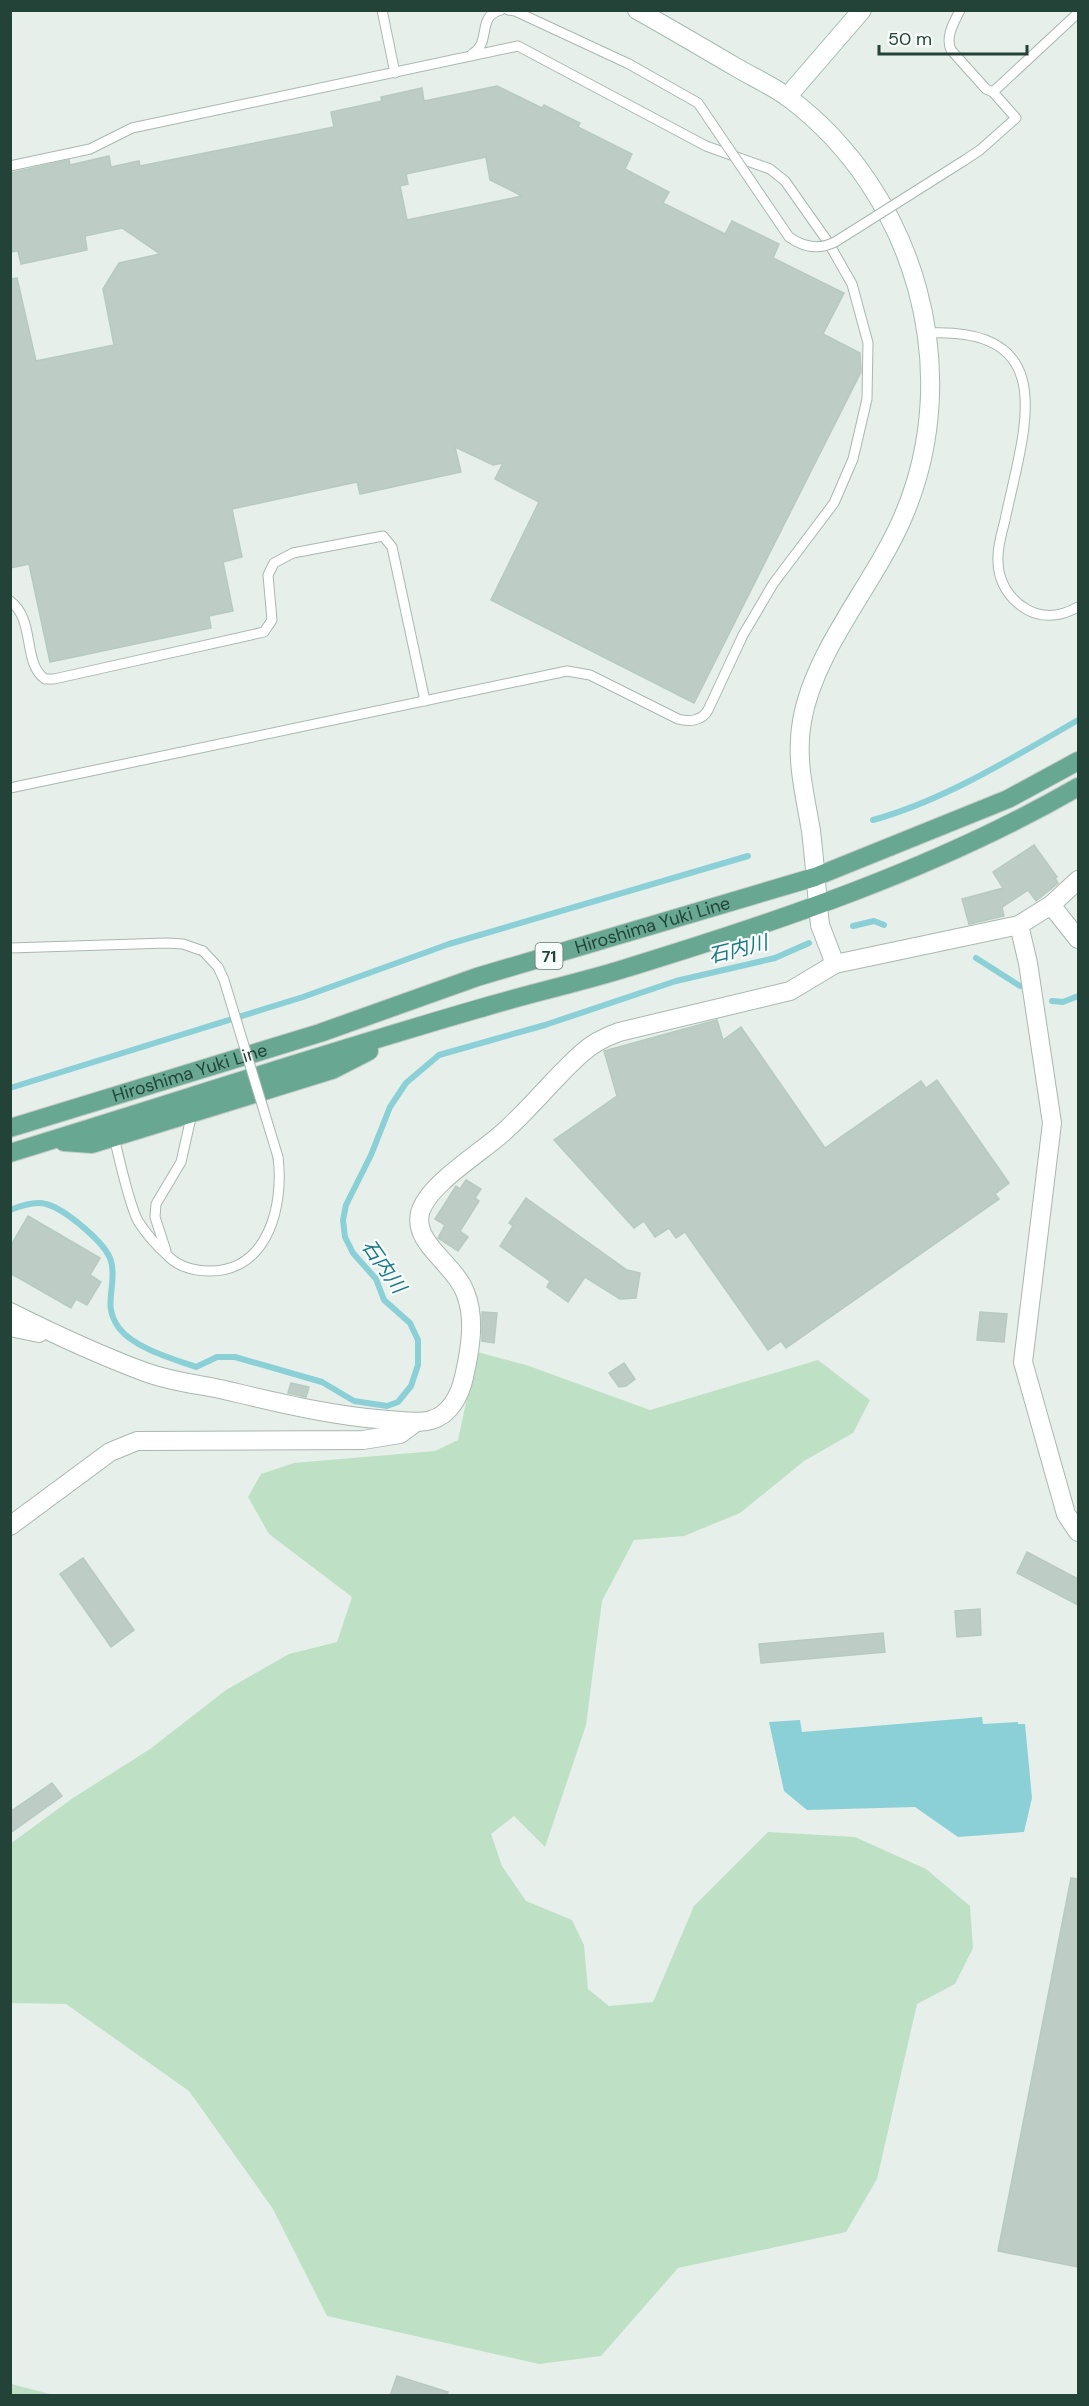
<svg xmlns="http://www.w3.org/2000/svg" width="1089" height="2406" viewBox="0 0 1089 2406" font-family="'DM Sans','Noto Sans JP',sans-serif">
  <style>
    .green { fill: #bee1c5 }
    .water { fill: #8bd0d6 }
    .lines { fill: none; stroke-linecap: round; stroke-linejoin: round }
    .stream { stroke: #8bd0d6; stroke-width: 6 }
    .building { fill: #bdcdc6; stroke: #b7cac1; stroke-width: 1.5; fill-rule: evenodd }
    .lane-casing { stroke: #a8b8b1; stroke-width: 11 }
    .street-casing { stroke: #a8b8b1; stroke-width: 20 }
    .secondary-casing { stroke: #a3bcb1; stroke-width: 20 }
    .primary-casing { stroke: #c1cac7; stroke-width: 20 }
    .lane { stroke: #fff; stroke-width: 9 }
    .street { stroke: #fff; stroke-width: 18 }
    .secondary { stroke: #fff; stroke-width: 18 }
    .primary { stroke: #68a792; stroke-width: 18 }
    .lane-bridge-casing { stroke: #a8b8b1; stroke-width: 11; stroke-linecap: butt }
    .lane-bridge { stroke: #fff; stroke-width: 9 }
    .labels { text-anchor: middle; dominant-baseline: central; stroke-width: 4.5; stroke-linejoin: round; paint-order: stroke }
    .shield { fill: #f7fbf9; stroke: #637a72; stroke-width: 1.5 }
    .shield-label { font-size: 16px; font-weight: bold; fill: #234338 }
    .street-label { font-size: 18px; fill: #234338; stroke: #f7fbf9 }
    .water-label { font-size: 20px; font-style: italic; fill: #197983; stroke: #f7fbf9 }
  </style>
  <rect width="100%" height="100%" fill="#e6efea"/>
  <!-- green -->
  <g class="green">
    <polygon points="477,1352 526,1365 650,1410 818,1360 870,1400 853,1433 804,1461 740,1513 684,1536 634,1540 602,1601 586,1725 545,1847 514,1816 491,1834 502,1866 526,1901 572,1920 584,1945 588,1989 609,2006 653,2002 694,1906 768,1832 855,1837 926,1869 970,1906 973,1948 955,1984 917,2004 877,2179 846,2232 678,2268 601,2356 539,2364 327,2316 273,2209 189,2091 66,2004 11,2003 10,1844 73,1798 150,1749 226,1690 289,1654 337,1642 352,1597 269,1534 248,1497 261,1474 294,1463 435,1451 458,1440"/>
    <polygon points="11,2384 54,2395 11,2395"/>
  </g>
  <!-- water -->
  <polygon class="water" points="982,1717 983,1724 1018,1722 1018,1724 1025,1724 1032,1798 1024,1832 958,1837 915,1807 807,1810 784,1791 769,1722 800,1720 802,1732"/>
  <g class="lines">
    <!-- stream -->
    <g class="stream">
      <path d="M873,820C945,800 1014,757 1078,720"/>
      <polyline points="853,926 874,921 884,925"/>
      <polyline points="976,958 1020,986"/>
      <polyline points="1052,1001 1063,1002 1078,996"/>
      <polyline points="10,1088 303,997 449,944 748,856"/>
      <path d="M10,1210C20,1206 36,1201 46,1204C65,1209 106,1243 111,1261C118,1285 101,1304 119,1328C134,1348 173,1359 196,1367L217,1357H235L322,1382L354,1401L387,1406L398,1402L411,1386L418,1365V1340L410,1323L384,1300L376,1279L353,1253L345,1237L343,1220L346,1205L371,1155L390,1107L406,1083L439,1055L545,1025L676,981L775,958L809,943"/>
    </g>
  </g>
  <!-- building -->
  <g class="building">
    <path d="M497,86L542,108L544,105L580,123L578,127L632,154L625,169L669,192L663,203L725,234L732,221L779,244L773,258L844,293L823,334L860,353L861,372L694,703L491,600L539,502L495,479L503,463L493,465L455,447L461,472L360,494L357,482L232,509L242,557L223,562L233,611L209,616L211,628L50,662L29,564L10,568V279L17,278L36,361L114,345L103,289L119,263L160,254L122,228L85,236L87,250L21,264L18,251L10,252V173L69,160L70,165L109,156L111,167L139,161L140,166L334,127L331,112L382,101L381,97L422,88L424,101ZM486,157L490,180L522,196L407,220L400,186L408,184L406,174Z"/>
    <polygon points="1034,845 1057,877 1055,878 1058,883 1036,901 1028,890 1002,907 1004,916 969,924 962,899 1003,888 993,872"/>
    <polygon points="717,1020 723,1040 741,1027 825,1148 921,1081 926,1088 937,1080 1009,1183 995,1194 999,1199 786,1348 781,1341 768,1350 685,1232 676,1238 669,1228 655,1237 644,1221 634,1228 554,1140 617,1096 604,1051"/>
    <polygon points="466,1180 481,1189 475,1198 479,1201 460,1231 468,1237 458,1251 438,1238 445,1225 435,1219 456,1186 460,1189"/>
    <polygon points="526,1198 627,1270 640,1273 636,1298 620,1299 585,1277 568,1302 547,1287 550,1281 500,1246 513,1226 509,1223"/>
    <polygon points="28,1216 100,1258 90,1275 101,1282 87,1305 76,1299 71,1308 10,1273 10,1247"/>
    <polygon points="482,1312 497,1313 494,1343 482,1341"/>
    <polygon points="980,1312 1007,1314 1004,1342 977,1340"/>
    <polygon points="624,1363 635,1379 626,1386 619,1387 609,1373"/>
    <polygon points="291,1383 309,1387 306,1397 288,1393"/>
    <polygon points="1027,1552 1078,1579 1078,1605 1017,1573"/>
    <polygon points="83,1558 134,1630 111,1647 60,1574"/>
    <polygon points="980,1609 981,1635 957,1637 955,1611"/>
    <polygon points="883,1633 885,1652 761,1663 759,1644"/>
    <polygon points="52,1783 62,1796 10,1833 10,1812"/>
    <polygon points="1071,1878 1078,1879 1078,2267 998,2251"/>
    <polygon points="397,2376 448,2392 447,2396 390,2396"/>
  </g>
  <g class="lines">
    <!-- lane casing -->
    <g class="lane-casing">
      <g id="lane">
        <polyline points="382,10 395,73"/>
        <polyline points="508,10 515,11 629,64"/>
        <path d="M960,10C954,23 945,36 951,50L986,89L993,92"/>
        <path d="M472,54C492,43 476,16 501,10"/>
        <polyline points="965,160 980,150 1016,118 993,92 1078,13"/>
        <path d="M10,166L90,149L132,128L518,46L706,146L770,169L785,181L828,242L852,284L868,343L867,399L853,459L834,503L773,584L743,635L708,710C702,721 689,722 678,719L590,675L567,671L10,788"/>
        <path d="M927,333C1065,326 1023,433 1005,520C1002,533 997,547 998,561C998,581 1009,599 1026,609C1043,619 1062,616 1078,607"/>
        <path d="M10,601C36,620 22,663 45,679H54L264,632L272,620L268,575L274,563L293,553L383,536L392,547L425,701"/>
        <polyline points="10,948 167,943 183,944 203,951"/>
        <path d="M114,1137C119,1158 129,1204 138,1221C145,1232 158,1247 168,1256C179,1267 195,1271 210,1271C269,1271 284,1204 278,1157"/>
        <polyline points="166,1251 155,1217 156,1204 181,1162 192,1113"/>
      </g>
    </g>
    <!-- street casing -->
    <g class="street-casing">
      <g id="street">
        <polyline points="818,905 820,925 835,964"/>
        <polyline points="1051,905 1078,939"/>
        <polyline points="1019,925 1028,963 1052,1123 1023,1362 1066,1514 1078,1532"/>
        <path d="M10,1312C54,1334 99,1355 145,1372C169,1381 195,1384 220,1389C276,1402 331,1416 388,1420C402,1421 418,1424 431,1420C450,1415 460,1395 464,1377C470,1351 476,1318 465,1292C454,1263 413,1244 420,1213C428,1183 486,1150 508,1128C534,1104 556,1076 582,1053C593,1043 605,1037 619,1032L790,991L835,964L1019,925L1051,905L1078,880"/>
        <polyline points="10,1327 39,1333"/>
        <polyline points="10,1526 110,1452 137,1441 363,1440 400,1434 416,1422"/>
      </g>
    </g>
    <!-- secondary casing -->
    <g class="secondary-casing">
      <g id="secondary">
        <path d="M637,10C671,29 705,49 739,69C755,78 774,87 789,98C916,194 966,371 903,517C875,583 814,650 802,721C795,759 805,794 811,831C814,856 816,881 818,905"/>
        <polyline points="787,97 862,10"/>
      </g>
    </g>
    <!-- primary casing -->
    <g class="primary-casing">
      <g id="primary">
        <path id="s1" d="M10,1128L320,1033L477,977L815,877L1008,799L1078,761"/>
        <polyline points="64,1142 92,1144 332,1070 369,1051"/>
        <path d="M10,1153C170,1104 328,1052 488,1006C532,993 577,983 620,970C777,922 936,869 1078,787"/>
      </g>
    </g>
    <!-- lane -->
    <use href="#lane" class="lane"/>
    <!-- street -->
    <use href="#street" class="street"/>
    <!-- secondary -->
    <use href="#secondary" class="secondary"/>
    <!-- primary -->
    <use href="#primary" class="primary"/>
    <!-- lane-bridge casing -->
    <g class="lane-bridge-casing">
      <g id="lane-bridge">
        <path d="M629,64L698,103L789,237C803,247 819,250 835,242L965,160"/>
        <polyline points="203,951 218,967 224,980 278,1157"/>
      </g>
    </g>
    <!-- lane-bridge -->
    <use href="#lane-bridge" class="lane-bridge"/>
  </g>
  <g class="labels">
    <!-- shield labels -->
    <rect class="shield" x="535.5" y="943" width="27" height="26" rx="4.5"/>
    <g class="shield-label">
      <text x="549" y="956">71</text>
    </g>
    <!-- street labels -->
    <g class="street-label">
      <text stroke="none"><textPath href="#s1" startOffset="674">Hiroshima Yuki Line</textPath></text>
      <text stroke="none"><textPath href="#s1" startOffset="188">Hiroshima Yuki Line</textPath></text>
    </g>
    <!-- water labels -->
    <g class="water-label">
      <text transform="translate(738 949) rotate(-14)">石内川</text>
      <text transform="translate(384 1266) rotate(55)">石内川</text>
    </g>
  </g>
  <!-- border -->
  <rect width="1089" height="2406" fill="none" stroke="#234338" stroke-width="24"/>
  <!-- scale -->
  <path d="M879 45v9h148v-9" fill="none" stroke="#234338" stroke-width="3"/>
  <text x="888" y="45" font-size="18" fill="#234338" stroke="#f7fbf9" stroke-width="4.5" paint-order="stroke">50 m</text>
</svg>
